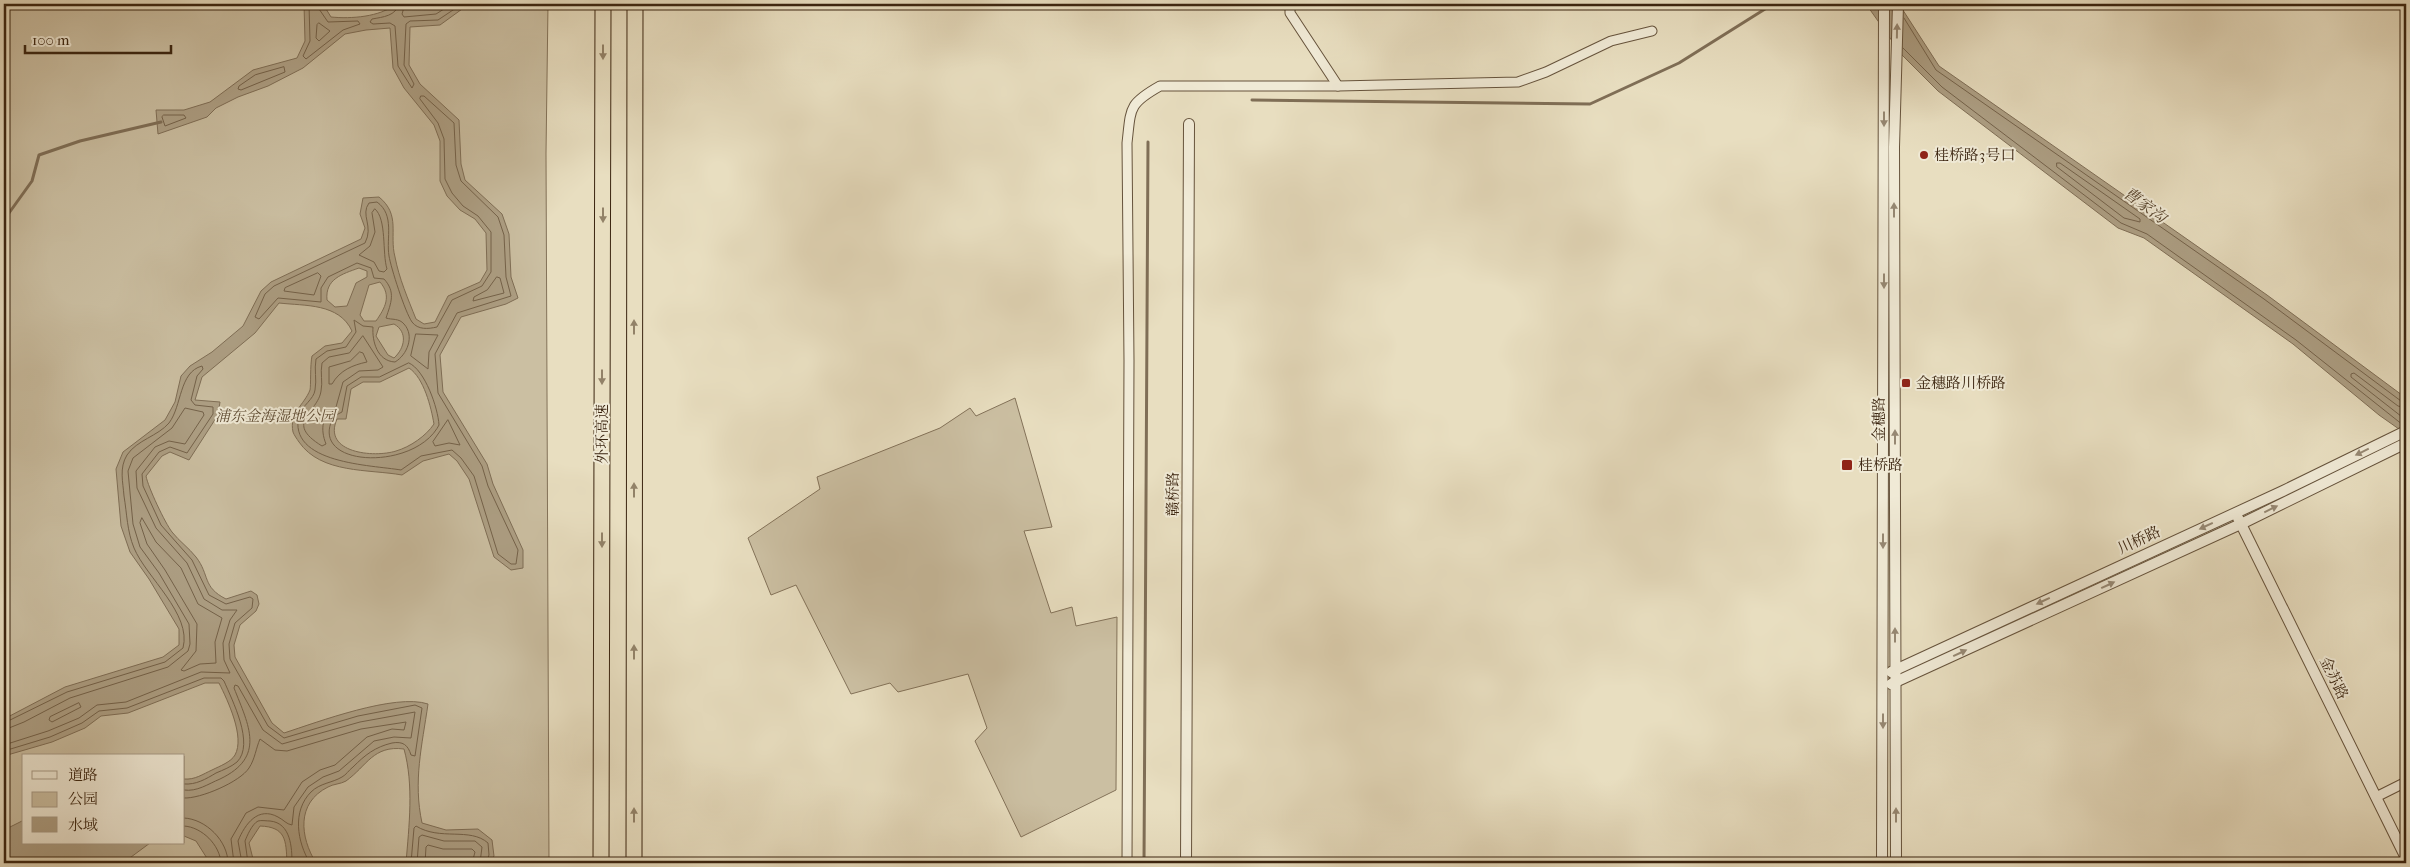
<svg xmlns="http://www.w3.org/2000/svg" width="2410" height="867" viewBox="0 0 2410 867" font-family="'IM FELL French Canon','Noto Serif SC',serif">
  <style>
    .green { fill: #cbbfa2; stroke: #837259; fill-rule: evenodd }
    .water { fill: #ad9f84; stroke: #7f6e56; fill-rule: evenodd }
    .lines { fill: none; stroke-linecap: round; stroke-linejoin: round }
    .shore { stroke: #74624a; stroke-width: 1 }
    .stream { stroke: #7f6e56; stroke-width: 3 }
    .minor-casing { stroke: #66533c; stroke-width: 11 }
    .tertiary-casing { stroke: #66533c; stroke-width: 12 }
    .motorway-casing { stroke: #3b2510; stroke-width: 17 }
    .minor { stroke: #f0ead6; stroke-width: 9 }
    .tertiary { stroke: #f0ead6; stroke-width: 10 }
    .motorway { stroke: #e8dec0; stroke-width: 15 }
    .oneway { fill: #968873 }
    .oneway2 { fill: #928268 }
    .poi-dot { fill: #8f2418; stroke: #f0ead6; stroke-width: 2 }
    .labels { text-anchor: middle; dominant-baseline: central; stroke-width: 4; stroke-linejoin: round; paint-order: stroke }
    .poi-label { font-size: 15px; fill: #3b2510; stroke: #f0ead6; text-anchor: start }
    .park-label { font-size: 15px; font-style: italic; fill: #5f4c34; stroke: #f0ead6 }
    .street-label { font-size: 15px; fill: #3b2510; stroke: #f0ead6 }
    .water-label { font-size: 16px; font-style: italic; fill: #5d4a33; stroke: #f0ead6 }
  </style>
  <rect width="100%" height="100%" fill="#e8dec0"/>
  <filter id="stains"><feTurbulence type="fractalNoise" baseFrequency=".004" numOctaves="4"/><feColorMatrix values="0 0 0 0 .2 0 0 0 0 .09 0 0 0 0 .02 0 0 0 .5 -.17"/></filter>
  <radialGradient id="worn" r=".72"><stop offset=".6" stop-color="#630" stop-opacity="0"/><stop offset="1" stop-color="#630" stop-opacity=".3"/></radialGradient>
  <!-- green -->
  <g class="green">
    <path d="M4,4H548L546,153L549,863H4ZM24,756H184V843H24Z"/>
    <polygon points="1015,398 1052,527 1024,531 1051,613 1072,607 1076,626 1117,617 1116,790 1021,837 975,741 987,728 968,674 898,692 890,683 851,694 796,585 771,595 748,538 820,489 817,477 940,428 970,408 976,416"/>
  </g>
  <!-- water -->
  <g class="water">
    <path d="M304,4H323L331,17C351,19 380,17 396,4H469L440,25L410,27L409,65L420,84L459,120L461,164L465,180L502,214L509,234L511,277L518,298L506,304L461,317L440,355L443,392L487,464L493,484L523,550V568L511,570L494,557L469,479L457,461L449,454L423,461L402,475C369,469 321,474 299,442C297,439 294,435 293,432C289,413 304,405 310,390C311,386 310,365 312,356L325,346L342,343L352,331C339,303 305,306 279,303L255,333L202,377L195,400L220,402L218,415L189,460L170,452L162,456L146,476C148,487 165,523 172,532C179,541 189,548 196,557C210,575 202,587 226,599L251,591L257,595L259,604L256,611L240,625L234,645L235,657L272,723L284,733C318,722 395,693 428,704C422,746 413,781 422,823L446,830L478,829L492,840L494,856L490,863H406C409,826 414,785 404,749C373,745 367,766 346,781C341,784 333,784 328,787C296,803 300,837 316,863H287C286,840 286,827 260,826L249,843L254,863H210L196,841L184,836V779C195,780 203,774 212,770C220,766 231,762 235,755C245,737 228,701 219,683H205L128,713L101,716L85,728L52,742L4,756V719L65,687L163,657L179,645V629L149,579L130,552L121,526L116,469L123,452L165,420L175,402L181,376L190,366L212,352L243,326L261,291L271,282L361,239L365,228L360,214L363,198L379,197C401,215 389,234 395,257C399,278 408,299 416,319L424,324L435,322L448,296L480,282L487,270L486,233L475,219L460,210L447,196L440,181V141L434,125L404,88L393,68L390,28L366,30L345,34L303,68L268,86L238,97L216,108L207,117L158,134L156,110H184L210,102L253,70L297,58L305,41ZM359,268L367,271V277L356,283L347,306L335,307L327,300C325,279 342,274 359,268ZM380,282C392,296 385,308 376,321H364L360,315L369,285ZM394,324C408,332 405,348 394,358L388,355L376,336L379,327ZM409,368C424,378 431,407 434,424C426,436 410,447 396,451C374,458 322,453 337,419H346L351,389L363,382H380Z"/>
    <polygon points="1866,4 1899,4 1939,66 2267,295 2406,398 2406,434 2379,415 2293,344 2144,238 2118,228 1938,91 1902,55"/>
    <polygon points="24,820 24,843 150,843 123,863 4,863 4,830"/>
  </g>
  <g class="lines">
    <!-- shore -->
    <g class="shore">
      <polyline points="309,4 310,41 303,56 306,59 343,30 360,24 358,21 328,22 319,9 318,4"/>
      <path d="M399,4C396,16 383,17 372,19L370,22L373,24L390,23L395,26L398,66L412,88L414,84L404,65L406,24L410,21L438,20L462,4"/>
      <polyline points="405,4 402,14 404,17 436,14 452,4"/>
      <polyline points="1904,18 1936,70 2264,299 2401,401 2406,402"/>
      <polygon points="319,23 330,31 319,41 316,38 317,25"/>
      <polyline points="1903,48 1942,87 2121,223 2147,234 2296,340 2403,425"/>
      <polygon points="284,67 285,72 241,90 238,89 239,86 255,75"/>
      <path d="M421,96H424L454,123L456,165L461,181L498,217L504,235L506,277L511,296L457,313L435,354L438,393L482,466L488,486L518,550L516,564H511L498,554L474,476L461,458L452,450L421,456L401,470C372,465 287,464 299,415C302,406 314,399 315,390C317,379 314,370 316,359L327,351L346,347L356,332L354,320L363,326L373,327C372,341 377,361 395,362C407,355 415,336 404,324C399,318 392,320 386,318C391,303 396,292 384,279L374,278L371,268L357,263L328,277L321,288V302L278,298L259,319L255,317L265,294L274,286L365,243C374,226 360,215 369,203L377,202C395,215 386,238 389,256C391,268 405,312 412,322C418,330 428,329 437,327L452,300L482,286L491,272V232L478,216L463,206L452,193L445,179L444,139L438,123L420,99Z"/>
      <polygon points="164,115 184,115 186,118 165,126 162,117"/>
      <polygon points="2057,163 2060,163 2140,219 2140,222 2124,218 2057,167"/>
      <path d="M375,209C387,219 382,253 387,269L384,272L379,271L374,262L359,255L370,246L375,232L372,213Z"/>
      <polygon points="318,273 321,276 314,295 284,291 285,288"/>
      <polygon points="497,277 500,278 504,293 473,301 474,297 487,290"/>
      <polygon points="416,334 438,335 429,352 428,369 411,356"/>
      <path d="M363,336L383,367L378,370L359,371L343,382L336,407C322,415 320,429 326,444L322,446C283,422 318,413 321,391C323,382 320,373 322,363L329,357L349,353Z"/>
      <path d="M360,352L363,353L367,362C353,365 340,370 332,384H329V367L350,361Z"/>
      <path d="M409,363C425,370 438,408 439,425C415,472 305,468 334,416L342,412L347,386L361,377H379Z"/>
      <polyline points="2406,408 2398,406 2354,373 2351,374 2351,377 2406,420"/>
      <polygon points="448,420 460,445 449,443 435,446 433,442"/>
      <polygon points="142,518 156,542 181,568 198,604 222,618 215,642 216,663 200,664 184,671 181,670 196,651 197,624 165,570 147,544 140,523"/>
      <polygon points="79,703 81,707 52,722 49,720 50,717"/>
      <path d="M4,723L67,692L165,662L183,648C192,614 146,577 134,548C127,531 127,514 124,496C123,482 119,468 127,455C137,440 158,436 169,423C182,406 179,372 202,366L203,369L197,376L191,400L195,405L213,407V414L187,453L170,447L159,452L142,474L143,486L161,525L192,560L209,595L226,604L250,597L253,599L252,608L235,623L229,644L230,659L268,726L284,738L358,716L415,705L422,708L415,756L411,755C408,745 403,741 392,743C375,747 365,755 353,767C349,770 346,775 342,777C332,783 320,783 311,792C292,811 297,842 310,863"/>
      <polyline points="4,730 24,722 70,698 168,667 188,651 190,644 189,624 159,573 140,547 133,524 128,471 133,458 172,428 185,408 203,412 204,415 185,444 169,441 155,447 136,471 137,488 156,528 187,563 204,599 222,610 237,610 230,620 223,643 224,660 230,673 201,672 126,702 97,705 79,718 48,731 4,745"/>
      <path d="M4,751L50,737L82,723L99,711L127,708L204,678H221L224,681C232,700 255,744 237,762C231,767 223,770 216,773C206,779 196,785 184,784"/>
      <path d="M184,790C197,792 208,784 220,779C266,757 249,726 234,688L235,685L238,686L263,730L282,744L360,722L415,712L411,738L394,737L374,741L339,771L323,777L308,787L294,807L292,825C286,824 284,820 278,817C258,806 245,824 238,841L242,863"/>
      <path d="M184,798C200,799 240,782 249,768C255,759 256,748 260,739L275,750L287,751L361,729L406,722L404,730L392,729L367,737L335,765L320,770L302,782L284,810L258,807L246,813L231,839L234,863"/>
      <path d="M184,818C206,819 228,841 228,863"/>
      <path d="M184,826C202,827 220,845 221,863"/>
      <path d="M248,863L245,841C247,836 252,824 258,821C261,820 267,821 270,821C291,823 292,848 292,863"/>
      <path d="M411,863L414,828L416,826C440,841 470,827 488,843L489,855L486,863"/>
      <polyline points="417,863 419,837 422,835 444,841 475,841 482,847 480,863"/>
      <polyline points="425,863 426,847 428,845 443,849 472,849 475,852 472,863"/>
    </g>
    <!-- stream -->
    <g class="stream">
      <polyline points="1252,100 1590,104 1679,63 1773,4"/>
      <polyline points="4,220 32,181 39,155 80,141 161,122"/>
      <polyline points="1144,863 1148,142"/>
    </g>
    <!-- minor casing -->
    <g class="minor-casing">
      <g id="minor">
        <polyline points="1290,4 1290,13 1338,86"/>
        <polyline points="2376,797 2406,782"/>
        <path d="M1127,863L1129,360L1127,143C1131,108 1128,104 1160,86H1338L1518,82L1546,72L1611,41L1652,31"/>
      </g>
    </g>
    <!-- tertiary casing -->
    <g class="tertiary-casing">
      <g id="tertiary">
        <polyline points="2238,518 2406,858"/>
        <polyline points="1891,672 2283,491 2406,431"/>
        <polyline points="1891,684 2245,522 2406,443"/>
        <polyline points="1186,863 1189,124"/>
        <polyline points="1882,863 1884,4"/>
        <polyline points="1896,863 1894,147 1898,4"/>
      </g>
    </g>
    <!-- motorway casing -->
    <g class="motorway-casing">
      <g id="motorway">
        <polyline points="601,863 603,4"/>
        <polyline points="634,863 635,4"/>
      </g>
    </g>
    <!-- minor -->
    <use href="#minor" class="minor"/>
    <!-- tertiary -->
    <use href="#tertiary" class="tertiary"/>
    <!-- motorway -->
    <use href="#motorway" class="motorway"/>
  </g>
  <!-- one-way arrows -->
  <defs><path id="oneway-solid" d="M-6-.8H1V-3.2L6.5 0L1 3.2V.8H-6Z" transform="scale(1.25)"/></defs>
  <g class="oneway">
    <use href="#oneway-solid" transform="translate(1897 31) rotate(-89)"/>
    <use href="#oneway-solid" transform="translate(1884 119) rotate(90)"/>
    <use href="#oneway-solid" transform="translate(1894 210) rotate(-90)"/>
    <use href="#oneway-solid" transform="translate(1884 281) rotate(90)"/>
    <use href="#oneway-solid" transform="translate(1895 437) rotate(-90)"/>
    <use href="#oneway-solid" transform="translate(2362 452) rotate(154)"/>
    <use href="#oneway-solid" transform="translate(2271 509) rotate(-26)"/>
    <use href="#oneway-solid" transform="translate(2206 526) rotate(155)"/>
    <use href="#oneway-solid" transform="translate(1883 541) rotate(90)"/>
    <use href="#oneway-solid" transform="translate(2108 585) rotate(-25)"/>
    <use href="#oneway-solid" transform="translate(2043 601) rotate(155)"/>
    <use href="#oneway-solid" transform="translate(1895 635) rotate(-90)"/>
    <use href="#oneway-solid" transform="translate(1960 653) rotate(-25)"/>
    <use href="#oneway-solid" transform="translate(1883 721) rotate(90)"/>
    <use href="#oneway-solid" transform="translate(1896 815) rotate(-90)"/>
  </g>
  <g class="oneway2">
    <use href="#oneway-solid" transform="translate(603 52) rotate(90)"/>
    <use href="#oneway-solid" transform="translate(603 215) rotate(90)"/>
    <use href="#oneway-solid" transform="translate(634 327) rotate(-90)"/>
    <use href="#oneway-solid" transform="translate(602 377) rotate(90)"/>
    <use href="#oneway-solid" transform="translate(634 490) rotate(-90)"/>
    <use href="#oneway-solid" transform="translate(602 540) rotate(90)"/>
    <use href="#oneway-solid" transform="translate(634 652) rotate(-90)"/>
    <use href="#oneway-solid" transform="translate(634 815) rotate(-90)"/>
  </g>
  <!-- markers -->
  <g class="poi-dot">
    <circle cx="1924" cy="155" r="5"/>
    <rect x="1901" y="378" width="10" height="10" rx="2.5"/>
    <rect x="1841" y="459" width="12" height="12" rx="2.5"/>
  </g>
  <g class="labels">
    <!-- poi labels -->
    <g class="poi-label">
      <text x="1934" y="155">桂桥路3号口</text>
      <text x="1916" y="383">金穗路川桥路</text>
      <text x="1858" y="465">桂桥路</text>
    </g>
    <!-- park labels -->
    <g class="park-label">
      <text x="275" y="416">浦东金海湿地公园</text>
    </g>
    <!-- street labels -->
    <g class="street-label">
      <text transform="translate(1879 419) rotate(-90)">金穗路</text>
      <text transform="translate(602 434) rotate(-90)">外环高速</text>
      <text transform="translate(1173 494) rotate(-90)">赣桥路</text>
      <text transform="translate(2139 540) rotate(-25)">川桥路</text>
      <text transform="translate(2334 678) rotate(64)">金苏路</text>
    </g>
    <!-- water labels -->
    <g class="water-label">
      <text transform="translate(2145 205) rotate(36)">曹家沟</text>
    </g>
  </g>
  <!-- margin -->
  <rect width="2410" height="867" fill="none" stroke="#e8dec0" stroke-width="20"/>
  <rect x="5" y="5" width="2400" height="857" fill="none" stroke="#3b2510" stroke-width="2.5"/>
  <rect x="10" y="10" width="2390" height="847" fill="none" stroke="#3b2510"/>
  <!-- legend -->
  <rect x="22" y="754" width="162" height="90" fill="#f0ead6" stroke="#a89b87"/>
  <rect x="32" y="771" width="25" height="8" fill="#f0ead6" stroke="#a89b87"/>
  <text x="68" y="780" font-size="15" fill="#3b2510">道路</text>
  <rect x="32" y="792" width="25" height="15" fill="#cbbfa2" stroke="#a89b87"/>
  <text x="68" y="804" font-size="15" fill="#3b2510">公园</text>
  <rect x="32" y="817" width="25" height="15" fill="#ad9f84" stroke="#a89b87"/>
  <text x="68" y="830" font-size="15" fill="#3b2510">水域</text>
  <!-- scale -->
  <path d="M25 45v8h146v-8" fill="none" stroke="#3b2510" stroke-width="2.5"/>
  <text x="32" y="45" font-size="15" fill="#3b2510" stroke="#f0ead6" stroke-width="4" paint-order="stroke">100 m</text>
  <rect width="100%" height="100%" filter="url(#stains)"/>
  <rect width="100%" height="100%" fill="url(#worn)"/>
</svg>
